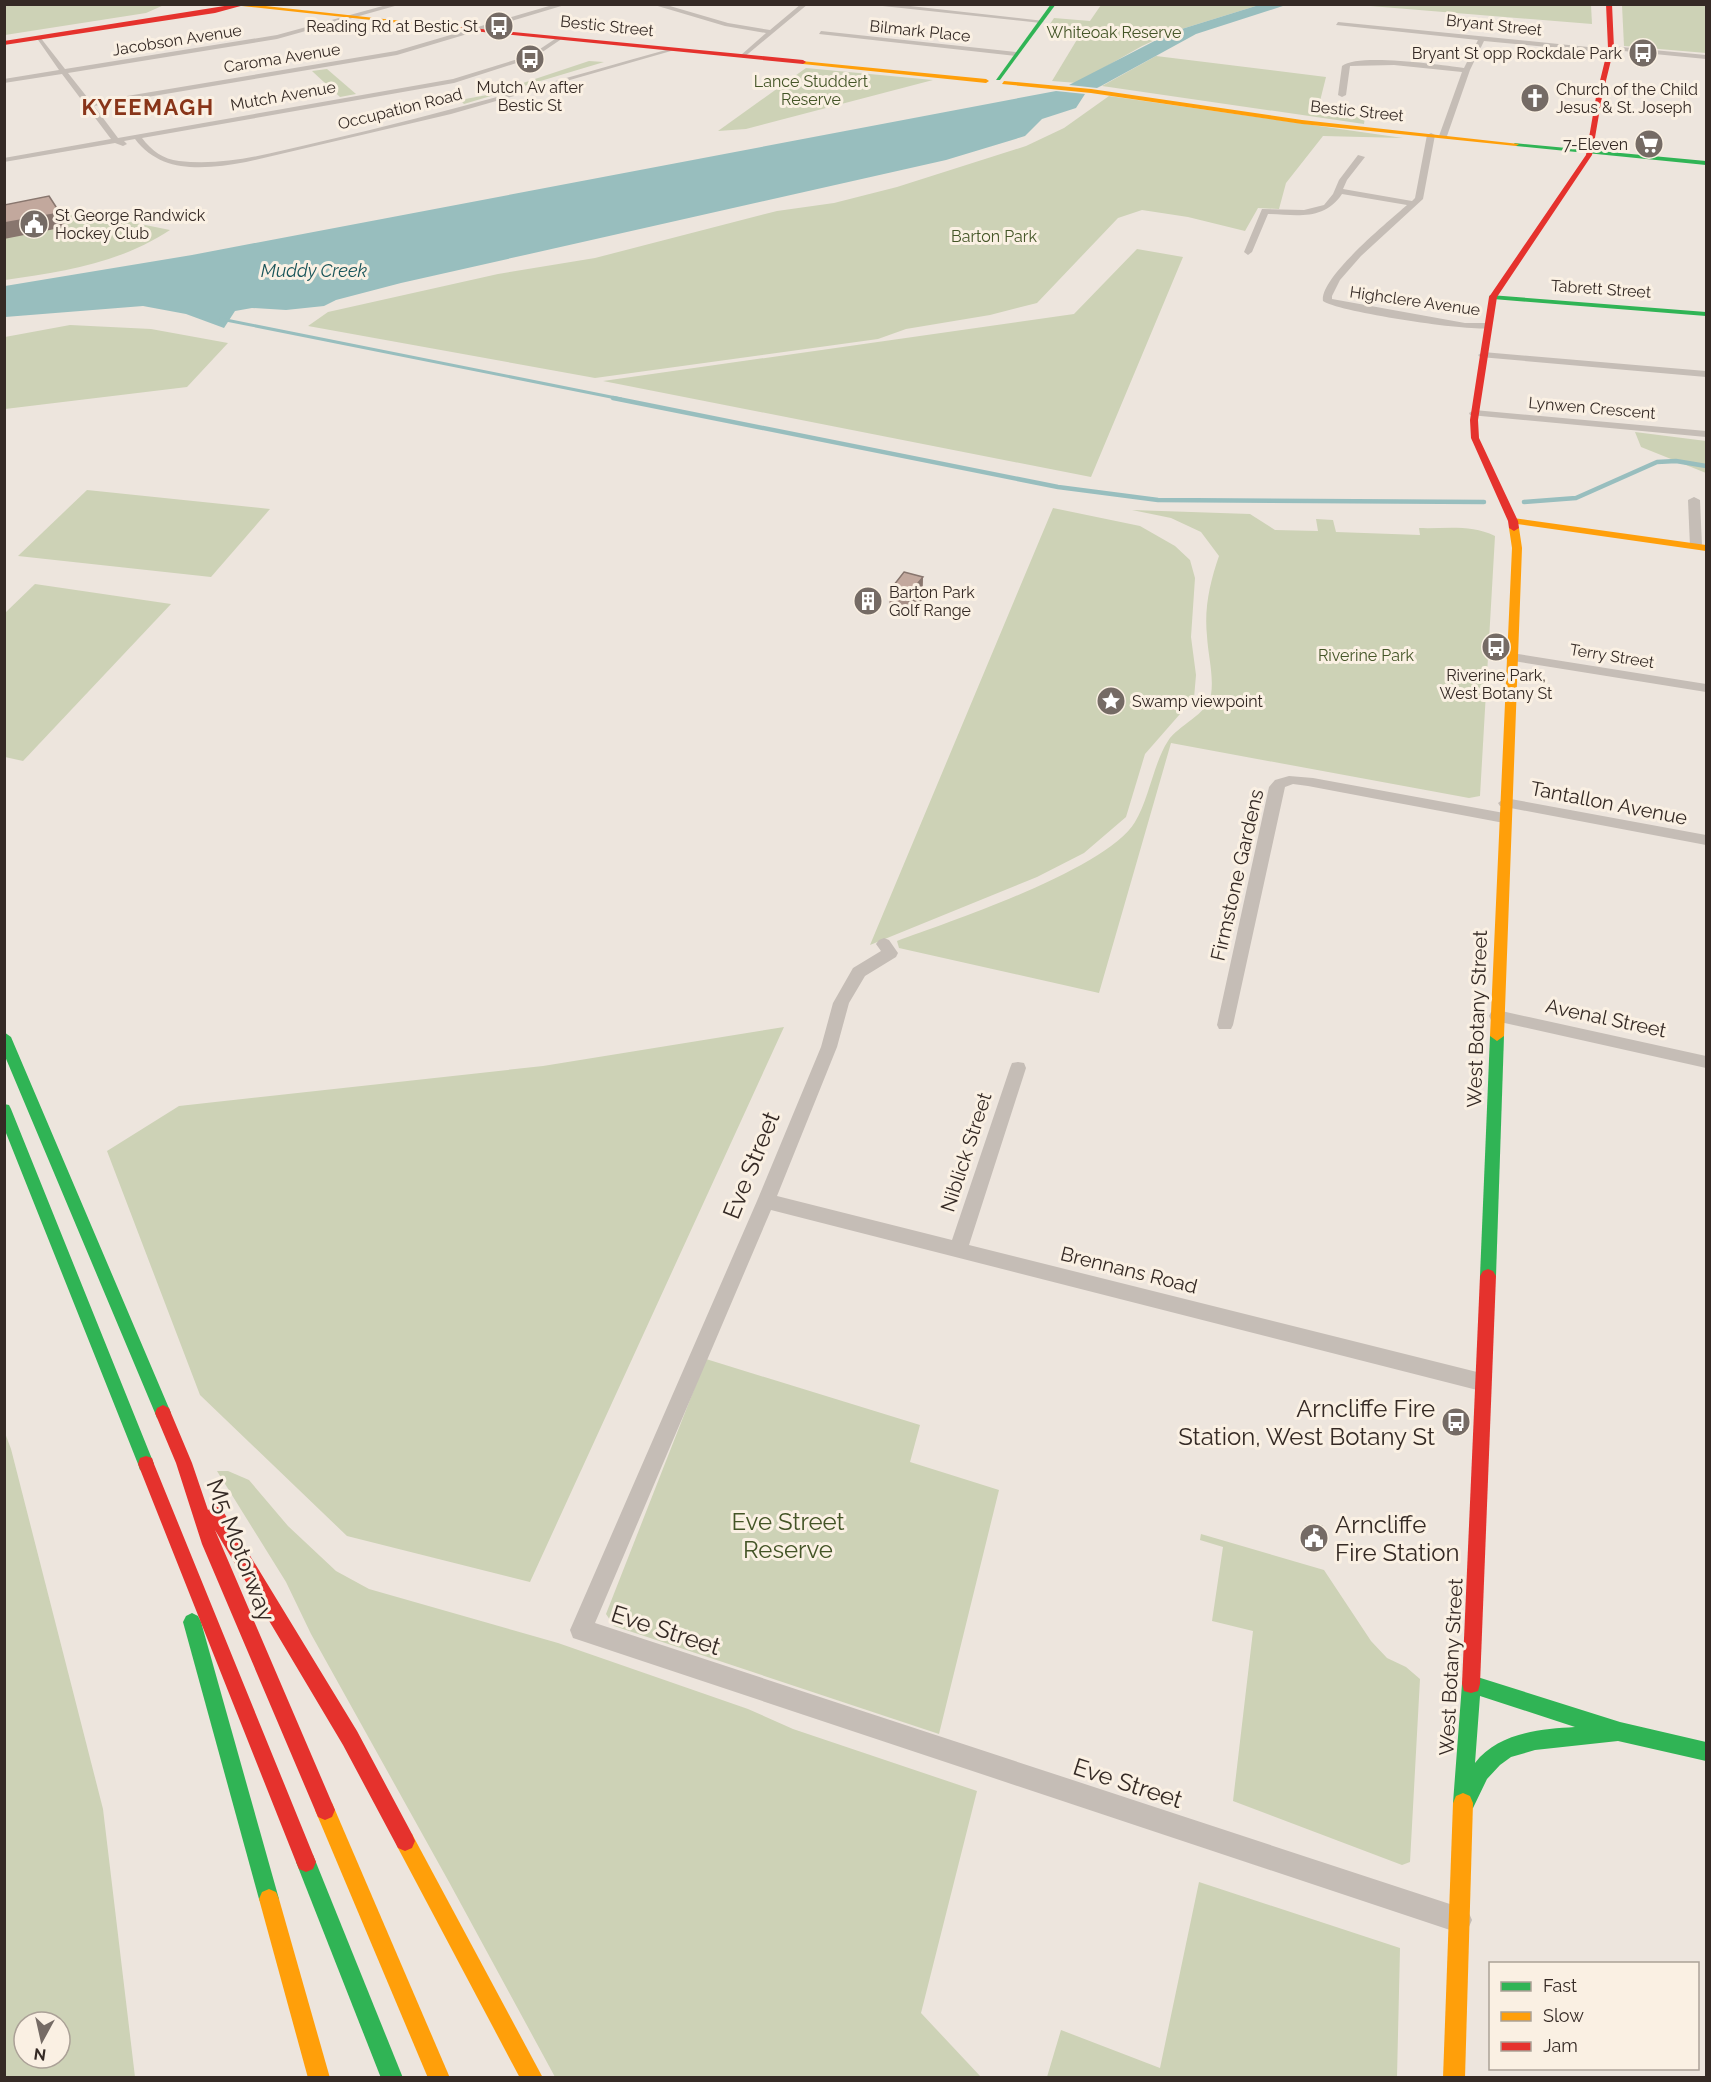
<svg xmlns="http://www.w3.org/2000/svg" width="1711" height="2082" viewBox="0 0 1711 2082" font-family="Raleway,sans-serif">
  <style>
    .green { fill: #cdd2b6; fill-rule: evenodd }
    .water { fill: #98bebe }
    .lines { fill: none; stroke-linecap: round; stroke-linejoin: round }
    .stream-far1 { stroke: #98bebe; stroke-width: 3 }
    .stream { stroke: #98bebe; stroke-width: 4.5 }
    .street { fill: #c5bdb6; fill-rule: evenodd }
    .fast { fill: #30b455; fill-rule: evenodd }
    .slow { fill: #ff9f0a; fill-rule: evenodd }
    .jam { fill: #e5322d; fill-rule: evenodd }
    .wall { fill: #a79087 }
    .shaded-wall { fill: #88766e }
    .building { fill: #c2a89d; stroke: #88766e; stroke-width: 1.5 }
    .labels { text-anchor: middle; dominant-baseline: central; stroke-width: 6; stroke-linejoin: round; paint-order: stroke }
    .far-street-label { font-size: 16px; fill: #352a25; stroke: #faf0e3 }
    .far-poi-label { font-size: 16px; fill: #352a25; stroke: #faf0e3; text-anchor: start }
    .far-park-label { font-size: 16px; fill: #445527; stroke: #faf0e3 }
    .far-water-label { font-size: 18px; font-style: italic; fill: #185459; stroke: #faf0e3 }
    .street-label { font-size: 20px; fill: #352a25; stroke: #faf0e3 }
    .far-district-label { font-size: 22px; font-weight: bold; letter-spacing: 1.5px; fill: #893519; stroke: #faf0e3 }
    .near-street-label { font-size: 24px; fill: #352a25; stroke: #faf0e3 }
    .near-poi-label { font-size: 24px; fill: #352a25; stroke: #faf0e3; text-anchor: end }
    .near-park-label { font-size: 24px; fill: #445527; stroke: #faf0e3 }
  </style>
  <rect width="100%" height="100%" fill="#ede5dd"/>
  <!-- green -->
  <g class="green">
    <polygon points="5,4 164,4 164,5 146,13 5,35"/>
    <polygon points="1101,5 1259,5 1172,32 1142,46 1077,83 1052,81 1084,28 1050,24 1054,18 1090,21"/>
    <polygon points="1358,5 1591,5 1592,24"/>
    <polygon points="1622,5 1706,5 1706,53 1624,46"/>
    <polygon points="1156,56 1326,77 1320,101 1345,114 1365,117 1364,124 1102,86"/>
    <polygon points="589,61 604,62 464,104 460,100 487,95"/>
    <polygon points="806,68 933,80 746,129 718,131"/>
    <polygon points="327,69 356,94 340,97 312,71"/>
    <polygon points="1109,96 1403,138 1323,136 1286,183 1279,209 1258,208 1245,231 1188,217 1142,210 1118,218 1037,303 990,315 906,329 878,339 595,378 308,326 328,312 498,274 595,258 777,211 834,203 897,187 1026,146 1064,128"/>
    <path d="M54,211H76L170,230C120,263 63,272 5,280L4,220Z"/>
    <polygon points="1137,249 1183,257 1091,477 603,381 1074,314"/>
    <polygon points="70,325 151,329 228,343 187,387 5,409 5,337"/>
    <polygon points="1635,432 1706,441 1706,473 1641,447"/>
    <polygon points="87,490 270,509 211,577 18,556"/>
    <polygon points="1053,508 1140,526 1175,546 1190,560 1195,578 1191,637 1196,675 1194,698 1145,754 1126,817 1084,853 1037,877 870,945"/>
    <path d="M1132,510L1250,514L1275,530L1318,531L1316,519L1333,520L1336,532L1420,535L1419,528C1446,529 1470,524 1495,536L1480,796L1469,798L1171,743L1099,993L899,948L897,941C952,921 1107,869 1135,822C1149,799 1154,762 1168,741C1178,725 1207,715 1211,695C1214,676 1208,655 1207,636C1204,608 1210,582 1219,556L1201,532L1171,518Z"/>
    <polygon points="35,584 171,604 23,761 5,757 5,613"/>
    <polygon points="784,1027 530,1582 347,1536 200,1395 107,1151 179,1106 543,1066"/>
    <polygon points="706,1359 920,1425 910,1462 999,1490 939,1734 614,1626 606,1614"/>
    <path d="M5,1433L11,1449L103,1809L135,2077H5ZM24,2022H60V2058H24Z"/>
    <polygon points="217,1471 228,1471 249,1480 288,1526 336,1571 369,1589 558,1643 748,1709 793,1729 977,1791 921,2013 981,2077 555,2077 449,1882 311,1634 286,1582"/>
    <polygon points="1201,1534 1324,1570 1371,1641 1387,1658 1406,1667 1420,1679 1410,1862 1402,1865 1233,1801 1253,1631 1212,1621 1223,1547 1200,1540"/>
    <polygon points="1199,1882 1400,1948 1397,2077 1047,2077 1061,2030 1160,2068"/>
  </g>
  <!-- water -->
  <g class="water">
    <polygon points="1259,5 1286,5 1196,34 1101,86 1097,88 1069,85 1172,32"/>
    <polygon points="1056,91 1085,94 1076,108 1042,119 1025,136 946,160 401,283 336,300 324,306 286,310 252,308 235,311 224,328 186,314 143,306 5,317 5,286 192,255"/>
  </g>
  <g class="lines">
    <!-- stream-far1 -->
    <polyline class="stream-far1" points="221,319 621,399"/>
    <!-- stream -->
    <g class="stream">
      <polyline points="613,398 1058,487 1158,500 1484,502"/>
      <polyline points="1524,502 1576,498 1657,462 1676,461 1706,466"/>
    </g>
    <!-- street -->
    <g class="street">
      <path d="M390,4H402L277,39L68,73L91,102L396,51L556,4H568L397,55L94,106L118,138L453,79L531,55L558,37L563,38L535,57L454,83L142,138C152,151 163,159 179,161C226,167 274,152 319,142C438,115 555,81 673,48L678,49L451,114L246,162C207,169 162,175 135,139L124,141L127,144L123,146L115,143L4,162V158L111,139L62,74L4,83V79L59,70L36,37H40L65,69L277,35Z"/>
      <polygon points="651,4 663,4 728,23 770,30 801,4 808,4 743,58 741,55 766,33 725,26"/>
      <polygon points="864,4 892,4 1044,21 1041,23"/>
      <path d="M1338,22L1608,49L1611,46L1706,55V59L1613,50L1610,53L1484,41L1470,70L1447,136L1443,138L1439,136L1462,72L1394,65L1350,66L1346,95L1342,97L1338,95L1342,66C1358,53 1440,65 1464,68L1478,40L1336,25Z"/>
      <polygon points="821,31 1016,52 1019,54 1016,56 819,34"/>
      <path d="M1431,133L1435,135L1423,199L1361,256L1340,280L1332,296V299L1465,323H1488L1491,324V328C1471,332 1338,312 1323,301C1319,278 1389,221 1407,205L1342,194C1324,221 1297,215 1268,214L1252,252L1248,255L1244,252L1262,209L1304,210L1324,205L1333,194L1339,180L1358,155L1365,157L1347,180L1343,189L1412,201L1415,198L1427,135Z"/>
      <polygon points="1483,352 1706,371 1706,377 1480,357 1478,355"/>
      <polygon points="1474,410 1706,431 1706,437 1470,415 1469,413"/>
      <polygon points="1694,497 1700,500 1702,546 1696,549 1690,546 1688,500"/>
      <polygon points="1512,653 1706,684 1706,692 1507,660 1506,657"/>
      <polygon points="1289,776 1313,778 1504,813 1511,818 1504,823 1308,786 1293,784 1285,787 1233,1025 1231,1029 1219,1029 1217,1025 1269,787 1275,780"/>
      <polygon points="1505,798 1706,835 1706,845 1500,806 1498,803"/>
      <polygon points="884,938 889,940 898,953 896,957 865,976 849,1003 837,1047 777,1196 952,1240 1010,1068 1012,1063 1018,1062 1024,1063 1026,1068 969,1245 1481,1373 1488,1376 1491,1382 1488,1388 1481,1391 771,1210 595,1623 1459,1907 1468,1911 1472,1920 1468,1929 1459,1933 573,1638 570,1630 757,1201 821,1047 833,1003 853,968 881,951 876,944 879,940"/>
      <polygon points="1497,1010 1706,1056 1706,1068 1491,1020 1489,1016 1491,1012"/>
    </g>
    <!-- fast -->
    <g class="fast">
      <polygon points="1051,4 1056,4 1000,80 996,80"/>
      <polygon points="1514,143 1706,161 1706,165 1516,146"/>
      <polygon points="1490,295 1706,312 1706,316 1493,299 1489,297"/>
      <polygon points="1497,1031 1504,1036 1496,1276 1493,1281 1488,1283 1483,1281 1480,1276 1490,1036"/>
      <polygon points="4,1032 11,1037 171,1413 169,1418 163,1421 157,1418 155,1413 4,1054"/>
      <polygon points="4,1104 9,1105 11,1109 154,1464 152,1470 146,1472 140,1470 138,1464 4,1128"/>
      <polygon points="192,1613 198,1616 201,1622 279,1899 276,1906 269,1909 262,1906 259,1899 183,1622 186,1616"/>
      <path d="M1471,1675L1620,1722L1706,1742V1761L1618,1741L1535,1750L1511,1757L1500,1765L1487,1779L1473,1808L1463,1813L1456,1810L1453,1803L1462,1684L1464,1677ZM1480,1696L1575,1727C1540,1729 1498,1733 1475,1763Z"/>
      <polygon points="306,1852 313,1855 403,2078 381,2078 296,1862 299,1855"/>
    </g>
    <!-- slow -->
    <g class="slow">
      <polygon points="223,4 246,4 466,28 463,30"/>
      <polygon points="801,61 986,79 989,81 986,83 803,64"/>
      <polygon points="1004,81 1091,89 1302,120 1519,144 1516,146 1302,124 1091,93 1002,84"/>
      <polygon points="1513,518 1706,545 1706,551 1510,523 1510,519"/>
      <polygon points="1514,525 1519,528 1522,548 1504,1036 1497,1041 1490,1036 1512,548 1509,528"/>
      <polygon points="1463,1793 1470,1796 1473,1803 1465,2078 1443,2078 1453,1803 1456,1796"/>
      <polygon points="325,1800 332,1803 450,2078 428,2078 315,1810 318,1803"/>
      <polygon points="405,1831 412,1834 543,2078 520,2078 398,1848 395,1841 398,1834"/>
      <polygon points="269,1889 276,1892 279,1899 330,2078 308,2078 259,1899 262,1892"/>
    </g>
    <!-- jam -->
    <g class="jam">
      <polygon points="237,4 248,4 215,13 4,45 4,41"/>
      <polygon points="1606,4 1612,4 1614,48 1602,97 1592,155 1497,297 1478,420 1479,438 1518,521 1519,528 1514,531 1509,528 1508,521 1471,438 1470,420 1489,297 1586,155 1596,97 1608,48"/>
      <polygon points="461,27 803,60 806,62 803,64 463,30"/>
      <polygon points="1488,1269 1493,1271 1496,1276 1480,1684 1478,1691 1471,1693 1464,1691 1462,1684 1480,1276 1483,1271"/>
      <polygon points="163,1405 169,1408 171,1413 192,1463 208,1510 215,1506 221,1508 357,1731 412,1834 415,1841 412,1848 405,1851 398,1848 343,1745 215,1530 335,1810 332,1817 325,1820 318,1817 202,1544 176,1463 155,1413 157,1408"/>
      <polygon points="146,1456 152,1458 154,1464 316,1862 313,1869 306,1872 299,1869 296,1862 138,1464 140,1458"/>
    </g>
  </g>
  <!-- wall -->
  <polygon class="wall" points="923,577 922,600 908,617 889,612 890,590"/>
  <!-- shaded-wall -->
  <g class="shaded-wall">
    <polygon points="60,213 65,227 4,239 4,223"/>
    <polygon points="923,577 922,600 908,617 909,594"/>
  </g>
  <!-- building -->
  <g class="building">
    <polygon points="49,196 60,213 4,223 4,205"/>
    <polygon points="904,572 923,577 909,594 890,590"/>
  </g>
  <!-- icons -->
  <defs>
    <g id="bus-disc" transform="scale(1.5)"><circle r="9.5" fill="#756b65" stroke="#faf0e3"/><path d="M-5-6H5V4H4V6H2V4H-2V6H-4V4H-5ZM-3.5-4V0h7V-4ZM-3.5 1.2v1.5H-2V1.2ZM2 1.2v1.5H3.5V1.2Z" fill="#fff"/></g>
    <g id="church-disc" transform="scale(1.5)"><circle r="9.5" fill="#756b65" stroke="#faf0e3"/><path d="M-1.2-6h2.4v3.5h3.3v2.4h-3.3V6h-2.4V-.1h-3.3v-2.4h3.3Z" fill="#fff"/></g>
    <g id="supermarket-disc" transform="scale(1.5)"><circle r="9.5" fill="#756b65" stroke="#faf0e3"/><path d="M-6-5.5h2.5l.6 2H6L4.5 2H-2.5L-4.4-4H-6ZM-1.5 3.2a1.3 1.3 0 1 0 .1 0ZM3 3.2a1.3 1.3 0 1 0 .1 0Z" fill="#fff"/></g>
    <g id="civic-disc" transform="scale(1.5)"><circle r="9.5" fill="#756b65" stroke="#faf0e3"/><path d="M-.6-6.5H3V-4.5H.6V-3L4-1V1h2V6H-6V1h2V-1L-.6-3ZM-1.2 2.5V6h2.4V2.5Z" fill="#fff"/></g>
    <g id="building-disc" transform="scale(1.5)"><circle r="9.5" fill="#756b65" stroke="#faf0e3"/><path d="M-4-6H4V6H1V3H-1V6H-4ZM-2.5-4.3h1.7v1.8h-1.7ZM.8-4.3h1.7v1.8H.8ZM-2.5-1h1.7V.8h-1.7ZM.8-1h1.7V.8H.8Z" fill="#fff"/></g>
    <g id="sight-disc" transform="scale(1.5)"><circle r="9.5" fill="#756b65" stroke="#faf0e3"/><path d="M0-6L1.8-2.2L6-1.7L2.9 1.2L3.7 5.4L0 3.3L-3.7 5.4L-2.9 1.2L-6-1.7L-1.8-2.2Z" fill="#fff"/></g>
  </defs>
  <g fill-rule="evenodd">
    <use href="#bus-disc" x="499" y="26"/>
    <use href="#bus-disc" x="1643" y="53"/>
    <use href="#bus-disc" x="530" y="59"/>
    <use href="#church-disc" x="1535" y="98"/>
    <use href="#supermarket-disc" x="1649" y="144"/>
    <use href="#civic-disc" x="34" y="224"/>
    <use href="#building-disc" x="868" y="601"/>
    <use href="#bus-disc" x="1496" y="647"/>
    <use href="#sight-disc" x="1111" y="701"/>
    <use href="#bus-disc" x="1456" y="1422"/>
    <use href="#civic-disc" x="1314" y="1538"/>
  </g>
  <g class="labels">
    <!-- far-street labels -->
    <g class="far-street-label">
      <text transform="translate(1494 25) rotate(6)">Bryant Street</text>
      <text transform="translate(607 26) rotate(6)">Bestic Street</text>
      <text transform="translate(920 31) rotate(6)">Bilmark Place</text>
      <text transform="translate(177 40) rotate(-9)">Jacobson Avenue</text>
      <text transform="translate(282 58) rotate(-9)">Caroma Avenue</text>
      <text transform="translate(283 96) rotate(-10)">Mutch Avenue</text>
      <text transform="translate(400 109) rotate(-14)">Occupation Road</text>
      <text transform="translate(1357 111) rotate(6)">Bestic Street</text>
      <text transform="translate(1601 289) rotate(4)">Tabrett Street</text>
      <text transform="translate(1415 301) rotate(8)">Highclere Avenue</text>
      <text transform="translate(1592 408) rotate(5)">Lynwen Crescent</text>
      <text transform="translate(1612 656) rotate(9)">Terry Street</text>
    </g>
    <!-- far-poi labels -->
    <g class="far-poi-label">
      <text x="478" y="26" text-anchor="end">Reading Rd at Bestic St</text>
      <text x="1622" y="53" text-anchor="end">Bryant St opp Rockdale Park</text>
      <text x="530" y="87" text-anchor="middle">Mutch Av after<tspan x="530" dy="18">Bestic St</tspan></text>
      <text x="1556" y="89">Church of the Child<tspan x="1556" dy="18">Jesus &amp; St. Joseph</tspan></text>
      <text x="1628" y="144" text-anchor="end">7-Eleven</text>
      <text x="55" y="215">St George Randwick<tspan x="55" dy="18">Hockey Club</tspan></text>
      <text x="889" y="592">Barton Park<tspan x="889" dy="18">Golf Range</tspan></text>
      <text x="1496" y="675" text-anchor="middle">Riverine Park,<tspan x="1496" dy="18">West Botany St</tspan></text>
      <text x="1132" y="701">Swamp viewpoint</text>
    </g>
    <!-- far-park labels -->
    <g class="far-park-label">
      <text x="1114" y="32">Whiteoak Reserve</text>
      <text x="811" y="81">Lance Studdert<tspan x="811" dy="18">Reserve</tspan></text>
      <text x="994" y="236">Barton Park</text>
      <text x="1366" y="655">Riverine Park</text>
    </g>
    <!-- far-water labels -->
    <g class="far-water-label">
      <text x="314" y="270">Muddy Creek</text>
    </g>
    <!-- street labels -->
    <g class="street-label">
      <text transform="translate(1609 803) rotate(11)">Tantallon Avenue</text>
      <text transform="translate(1237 875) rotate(-77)">Firmstone Gardens</text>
      <text transform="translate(1606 1018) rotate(12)">Avenal Street</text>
      <text transform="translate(1477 1019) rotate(-88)">West Botany Street</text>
      <text transform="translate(966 1152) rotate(-72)">Niblick Street</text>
      <text transform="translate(1129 1270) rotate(14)">Brennans Road</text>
      <text transform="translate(1451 1667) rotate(-87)">West Botany Street</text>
    </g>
    <!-- far-district labels -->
    <g class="far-district-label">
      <text x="148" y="107">KYEEMAGH</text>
    </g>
    <!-- near-street labels -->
    <g class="near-street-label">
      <text transform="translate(751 1165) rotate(-68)">Eve Street</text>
      <text transform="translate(241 1550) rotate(69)">M5 Motorway</text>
      <text transform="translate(666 1630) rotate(18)">Eve Street</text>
      <text transform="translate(1128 1783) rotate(18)">Eve Street</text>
    </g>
    <!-- near-poi labels -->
    <g class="near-poi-label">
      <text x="1435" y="1408">Arncliffe Fire<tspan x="1435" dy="28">Station, West Botany St</tspan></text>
      <text x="1335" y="1524" text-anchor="start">Arncliffe<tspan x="1335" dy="28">Fire Station</tspan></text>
    </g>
    <!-- near-park labels -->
    <g class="near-park-label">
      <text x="788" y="1521">Eve Street<tspan x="788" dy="28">Reserve</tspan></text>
    </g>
  </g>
  <!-- border -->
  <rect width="1711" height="2082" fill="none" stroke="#352a25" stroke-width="12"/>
  <!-- legend -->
  <rect x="1489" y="1962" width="210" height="108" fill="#faf0e3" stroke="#aba197" stroke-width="1.5"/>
  <rect x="1501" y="1982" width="30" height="9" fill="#30b455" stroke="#aba197" stroke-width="1.5"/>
  <text x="1543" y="1992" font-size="18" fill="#352a25">Fast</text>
  <rect x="1501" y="2012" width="30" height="9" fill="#ff9f0a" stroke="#aba197" stroke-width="1.5"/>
  <text x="1543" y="2022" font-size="18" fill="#352a25">Slow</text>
  <rect x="1501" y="2042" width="30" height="9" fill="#e5322d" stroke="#aba197" stroke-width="1.5"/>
  <text x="1543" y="2052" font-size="18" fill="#352a25">Jam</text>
  <!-- north arrow -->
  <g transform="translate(42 2040) rotate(188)"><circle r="28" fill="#faf0e3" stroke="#aba197" stroke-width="1.5"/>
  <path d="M0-4.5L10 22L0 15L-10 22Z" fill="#756b65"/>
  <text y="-9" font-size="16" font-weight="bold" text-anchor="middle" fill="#352a25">N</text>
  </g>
</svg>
